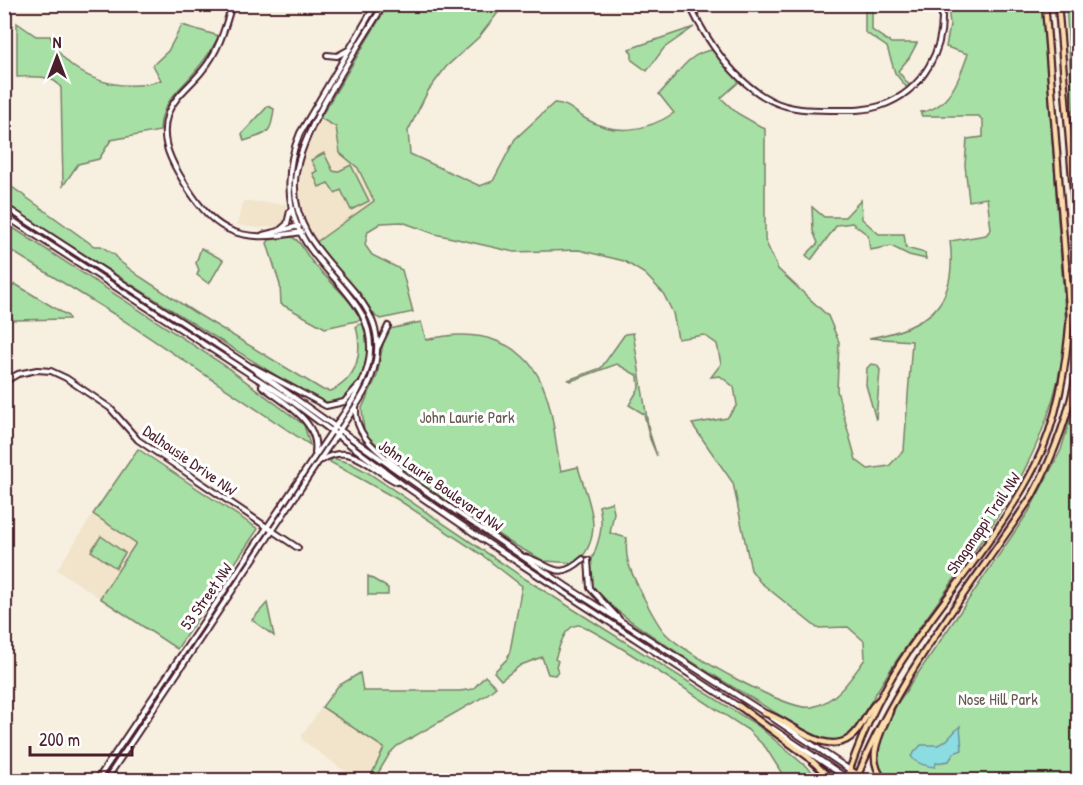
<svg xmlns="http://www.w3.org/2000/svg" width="1083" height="785" viewBox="0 0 1083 785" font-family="'Patrick Hand',sans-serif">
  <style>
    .built { fill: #f1e4cb }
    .green { fill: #a7e0a4; stroke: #788068; stroke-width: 1.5 }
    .water { fill: #8bdde2; stroke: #719199; stroke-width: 1.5 }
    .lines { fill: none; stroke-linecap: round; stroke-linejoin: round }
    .tertiary-casing { stroke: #4a1f2b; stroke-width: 8 }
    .secondary-casing { stroke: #4a1f2b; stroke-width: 8 }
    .primary-casing { stroke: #4a1f2b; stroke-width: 9 }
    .tertiary { stroke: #fff; stroke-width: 4 }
    .secondary { stroke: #fff; stroke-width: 4 }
    .primary { stroke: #faddab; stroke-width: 4.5 }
    .labels { text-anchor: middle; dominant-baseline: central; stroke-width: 6; stroke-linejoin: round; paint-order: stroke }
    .park-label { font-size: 16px; fill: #66594f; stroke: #fff }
    .street-label { font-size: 16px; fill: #4a1f2b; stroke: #fff }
  </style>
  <rect width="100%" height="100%" fill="#f7efe0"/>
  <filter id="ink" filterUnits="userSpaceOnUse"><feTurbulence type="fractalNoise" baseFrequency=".0167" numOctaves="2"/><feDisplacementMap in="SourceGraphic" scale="12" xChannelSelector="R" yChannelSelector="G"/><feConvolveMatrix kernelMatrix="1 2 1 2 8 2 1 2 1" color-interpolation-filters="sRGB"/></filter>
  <g filter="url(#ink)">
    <!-- built -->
    <g class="built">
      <polygon points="320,118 336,127 340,153 358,168 374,201 315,243 303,216 299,183 304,153"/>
      <polygon points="243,201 286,204 285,225 258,228 237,225"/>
      <polygon points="93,514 136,543 100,598 57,570"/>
      <polygon points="322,707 384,748 369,780 343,770 302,740 302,735"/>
    </g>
    <!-- green -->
    <g class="green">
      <path d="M388,5H504L479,37L446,67L428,91L408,131L410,154L480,186L493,181L515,139L554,103C568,103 574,112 586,119C615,136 647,131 674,113L659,94C676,78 686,53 712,50L740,81L721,98L737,113L765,129V240L778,269L828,316L839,342L837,391L856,460L868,469L889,466L904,450L912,341L869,338C929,328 958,304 950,241L986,235L991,229L987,198L969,201L965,165L967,139L983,137V122L979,116H922L920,112C949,110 960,77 968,54L946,47L950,25L948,5H1042L1066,325C1057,461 974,547 901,654C884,678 869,706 853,731C843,740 834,743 820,739C786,718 595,610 590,582C585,557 608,542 599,506L612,502L614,513L610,533L627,538C626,546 626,554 628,561C631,575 656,624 666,634C684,653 789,712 812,707C837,702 851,678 865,659L864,641L848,627L817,628L760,582L751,570L733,483L692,424L727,418L737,405L734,387L720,376L711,377L721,364L717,344L704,335L678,339L673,313L663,293L645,274L624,261L579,250L514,252L435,234L402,222L381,223L368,231L365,245L372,255L402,270L413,312L381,319L376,317L359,292L315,243L374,201L358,168L340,153L336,127L320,118Z"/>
      <polygon points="857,5 872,5 872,30 891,43 917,43 909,58 898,71 910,86 907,88 895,73 887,47 865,32 865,11"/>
      <polygon points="1066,5 1078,5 1078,186"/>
      <path d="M17,23L36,36H50C66,78 122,95 161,80L153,65L168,51L182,25L219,36C213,47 206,58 198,68C182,89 160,101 160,131L111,140L99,159L78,164L63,186L61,88C54,74 31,77 17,77Z"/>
      <polygon points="694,27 664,48 647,71 632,60 632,54 629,49"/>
      <path d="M268,106L274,109C271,135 268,133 244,141L242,134Z"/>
      <polygon points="324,153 333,171 337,172 351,165 369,201 351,210 341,190 335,193 328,183 319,187 313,173 317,171 311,160"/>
      <path d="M5,182L94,246H101L116,256L118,260L139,276L194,312L323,390L331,391C358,378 363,353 356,326L363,323C372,352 367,386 339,402H318L26,218L5,203Z"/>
      <polygon points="861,200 862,219 879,234 904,234 906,248 925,253 926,259 909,255 891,246 870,250 868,235 852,223 837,225 811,260 806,255 818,243 813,231 812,207 824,217 845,217"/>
      <polygon points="4,222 224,365 304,425 310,445 117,316 5,247"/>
      <path d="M292,237C301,241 304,251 310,259C326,280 349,295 361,320L325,328L281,304L280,285L267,243L269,240Z"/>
      <polygon points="201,248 223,260 209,284 197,275 199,270 196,263"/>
      <polygon points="15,284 68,316 69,319 13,320 10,315 10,289"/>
      <path d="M421,322L426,340C476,327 528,339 546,394C555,419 555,446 561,471L578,467C587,499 607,532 577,563L544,561L511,543L422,485L364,433L362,408L377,376L384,338L390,329Z"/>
      <polygon points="633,333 649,431 657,456 650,439 644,414 629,405 639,388 638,376 617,364 571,381 568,380 601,368 625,334"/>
      <polygon points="871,364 877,365 880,370 876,420 866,385 867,368"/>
      <path d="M1078,393V780H888C865,759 886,727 897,704L1029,511L1061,450Z"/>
      <polygon points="138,449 258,529 177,649 100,598 136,543 93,514"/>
      <path d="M332,458L350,463L367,472L527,580L757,725L822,780H786L766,748L748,730C727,717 590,624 578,625C564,626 559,648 555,659L558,661L556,666L558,671L555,675L548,674L542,657L521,665L501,680L494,672L507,659L510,651L522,586L482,555L397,499L330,462Z"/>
      <polygon points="101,536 125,553 116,568 91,551"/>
      <polygon points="368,576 388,588 388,595 368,595"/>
      <polygon points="267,603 274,636 252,620"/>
      <polygon points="360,673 363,691 460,691 473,689 485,676 496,687 485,696 397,746 390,753 374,780 369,780 384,748 322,707 338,686"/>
    </g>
    <!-- water -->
    <path class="water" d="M960,726L962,750L954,753L949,761L936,763L935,767C927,766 915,764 911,756L921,745H938L947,740Z"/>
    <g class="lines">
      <!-- tertiary casing -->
      <g class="tertiary-casing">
        <g id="tertiary">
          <path d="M232,4C225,28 219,51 202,71C191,85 175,96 168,113C160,136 168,155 179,174C213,232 234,244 302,232"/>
          <path d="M689,4C706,40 735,83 772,101C791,110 810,110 830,110C847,110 864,111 880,106C923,92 947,48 941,4"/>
          <polyline points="263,235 299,226"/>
          <polyline points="4,382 18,374 37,370 51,371 66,378 110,408 138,440 298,548"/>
        </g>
      </g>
      <!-- secondary casing -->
      <g class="secondary-casing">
        <g id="secondary">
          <polyline points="327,55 337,56 350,49"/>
          <polyline points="4,206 248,365 433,496 566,586 765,713"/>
          <polyline points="4,215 290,400 405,486 485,541 741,708"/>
          <polyline points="280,230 287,224 290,211"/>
          <polyline points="378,347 388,326"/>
          <polyline points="253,367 326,406 344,402 359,385"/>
          <path d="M262,386C285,404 320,421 315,453"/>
          <path d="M356,408C354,437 380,452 400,469"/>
          <path d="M322,460C352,441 371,470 397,482"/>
          <path d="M525,557C552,564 556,583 583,559"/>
          <polyline points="588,560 590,588 619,619"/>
          <polyline points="771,717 850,770"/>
          <polyline points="772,728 847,778"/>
          <path d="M97,780L338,422C351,403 365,384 369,360C381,291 296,271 290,196C288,174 291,154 300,133L376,4"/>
          <path d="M106,780L343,425C353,410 365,395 371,378C405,289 291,271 295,182C297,133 358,49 384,4"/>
        </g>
      </g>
      <!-- primary casing -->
      <g class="primary-casing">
        <g id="primary">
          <polyline points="1058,4 1078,249"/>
          <polyline points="739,706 808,757 832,780"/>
          <path d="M764,713C791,720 824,758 851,737C864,727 867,708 880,699"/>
          <polyline points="850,770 867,780"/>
          <path d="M846,780C861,736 882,689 909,650C951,589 1001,533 1035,466C1058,420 1066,367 1070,317L1045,4"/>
          <path d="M856,780C897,676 970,589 1032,496C1055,454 1070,413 1078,366"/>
          <path d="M884,780C865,758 880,735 890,711"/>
        </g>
      </g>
      <!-- tertiary -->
      <use href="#tertiary" class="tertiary"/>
      <!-- secondary -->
      <use href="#secondary" class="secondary"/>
      <!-- primary -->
      <use href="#primary" class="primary"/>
    </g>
  </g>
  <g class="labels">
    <!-- park labels -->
    <g class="park-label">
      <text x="467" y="417">John Laurie Park</text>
      <text x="998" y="699">Nose Hill Park</text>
    </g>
    <!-- street labels -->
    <g class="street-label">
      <text transform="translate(190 460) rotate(35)">Dalhousie Drive NW</text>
      <text transform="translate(441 485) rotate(35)">John Laurie Boulevard NW</text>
      <text transform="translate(983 523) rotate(-56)">Shaganappi Trail NW</text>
      <text transform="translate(206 596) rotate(-55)">53 Street NW</text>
    </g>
  </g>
  <!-- margin -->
  <rect width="1083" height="785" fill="none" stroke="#fff" stroke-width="24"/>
  <rect x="12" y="12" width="1059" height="761" fill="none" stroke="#4a1f2b" stroke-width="2" filter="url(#ink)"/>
  <!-- north arrow -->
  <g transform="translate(57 57)" stroke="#ffffff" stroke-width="4.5" paint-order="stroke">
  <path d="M0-4.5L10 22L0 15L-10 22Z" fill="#4a1f2b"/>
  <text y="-9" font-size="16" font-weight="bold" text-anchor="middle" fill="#4a1f2b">N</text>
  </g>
  <!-- scale -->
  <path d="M30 746v9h102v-9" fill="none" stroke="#4a1f2b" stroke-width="3"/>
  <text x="39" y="746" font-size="18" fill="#4a1f2b" stroke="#ffffff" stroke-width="4.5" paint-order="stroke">200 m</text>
</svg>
